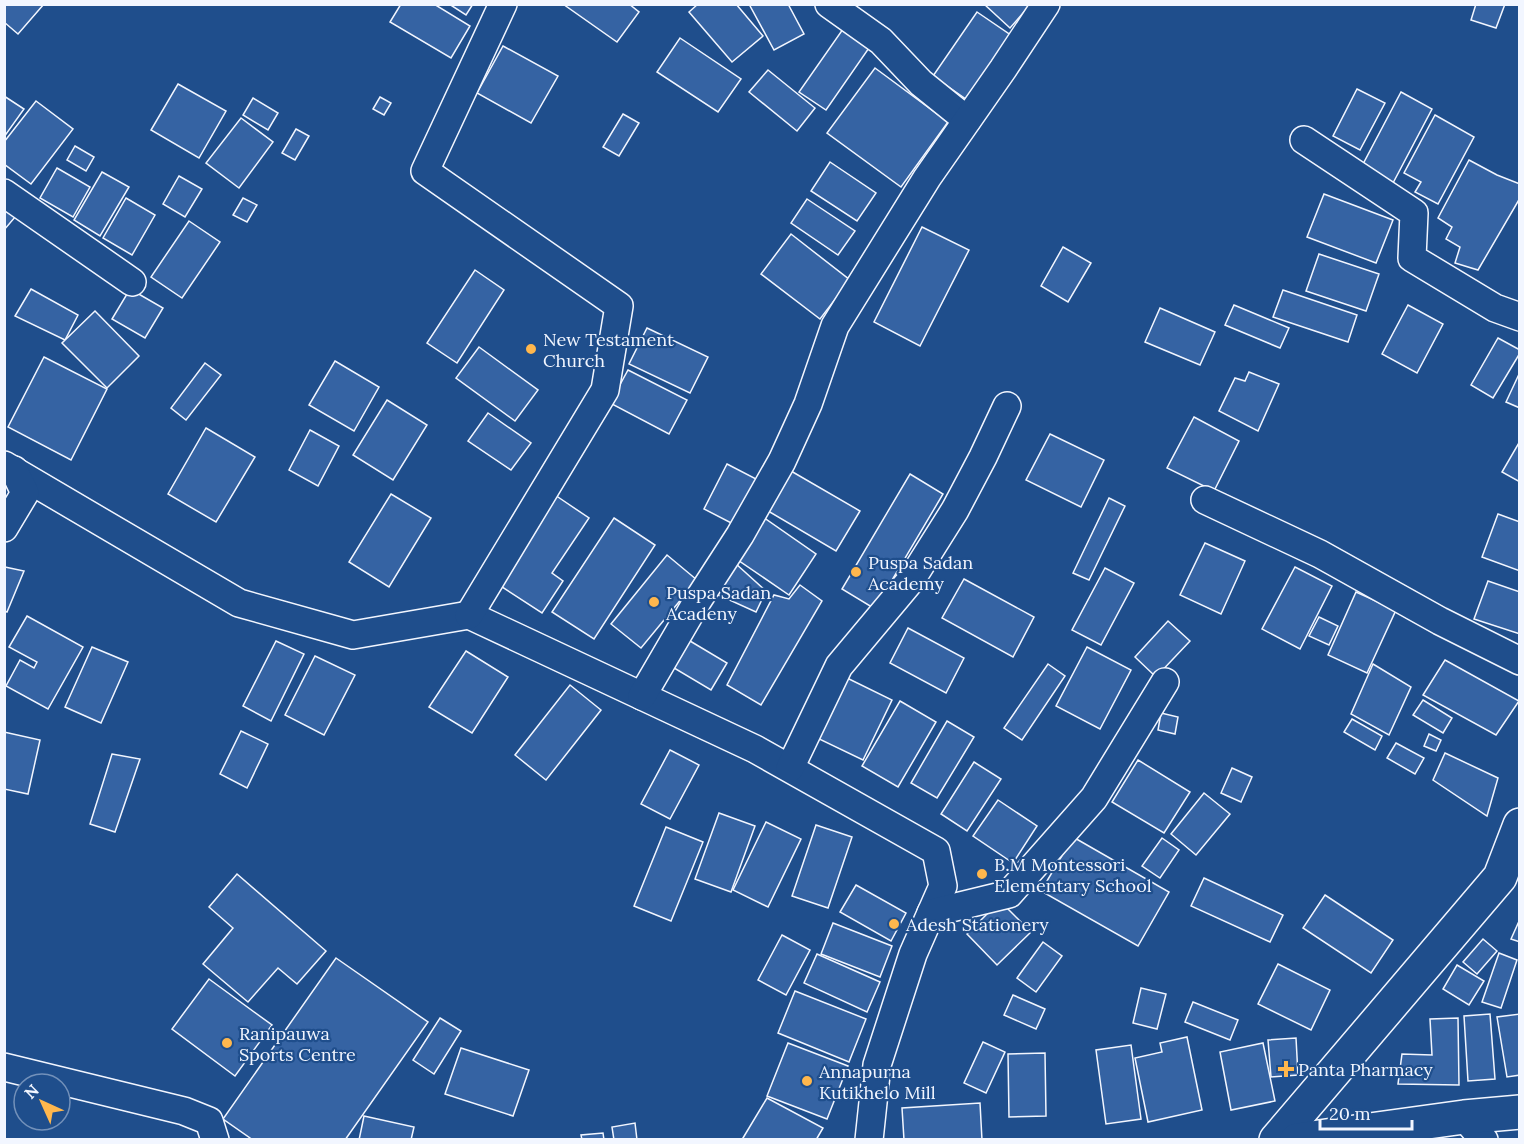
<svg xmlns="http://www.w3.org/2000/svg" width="1524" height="1144" viewBox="0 0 1524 1144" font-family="Lora,serif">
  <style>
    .building { fill: #3563a3; stroke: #f2f6ff; stroke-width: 1.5 }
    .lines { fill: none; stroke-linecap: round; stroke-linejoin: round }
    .minor-casing { stroke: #f2f6ff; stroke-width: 30 }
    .secondary-casing { stroke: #f2f6ff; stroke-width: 36 }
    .primary-casing { stroke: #f2f6ff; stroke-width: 36 }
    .minor { stroke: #1f4e8c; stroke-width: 27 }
    .secondary { stroke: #1f4e8c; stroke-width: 33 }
    .primary { stroke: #1f4e8c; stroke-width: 33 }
    .poi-dot { fill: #ffb74d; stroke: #1f4e8c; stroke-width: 2 }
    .labels { text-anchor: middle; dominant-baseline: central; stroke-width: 4.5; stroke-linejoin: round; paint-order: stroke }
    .poi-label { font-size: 18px; fill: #f2f6ff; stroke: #1f4e8c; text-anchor: start }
  </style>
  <rect width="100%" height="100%" fill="#1f4e8c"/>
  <!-- building -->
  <g class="building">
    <polygon points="4,4 44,4 18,34 4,22"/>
    <polygon points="401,4 434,4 470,26 451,58 390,22"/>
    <polygon points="449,4 473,4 466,15"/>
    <polygon points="563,4 629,4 639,12 617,42"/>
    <polygon points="698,4 736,4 763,36 732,62 689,12"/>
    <polygon points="749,4 788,4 804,34 774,50"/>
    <polygon points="984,4 1031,4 1010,28"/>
    <polygon points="1476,4 1505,4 1496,28 1471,20"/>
    <polygon points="977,12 1018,40 973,104 933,76"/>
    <polygon points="843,29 869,48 826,110 799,92"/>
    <polygon points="680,38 741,79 718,112 657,72"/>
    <polygon points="503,46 558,76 531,123 477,93"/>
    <polygon points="875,68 948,122 901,187 827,133"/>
    <polygon points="768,70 815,108 797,131 749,92"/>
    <polygon points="178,84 226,111 199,158 151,130"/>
    <polygon points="1357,89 1385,103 1360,150 1333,136"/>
    <polygon points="1401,92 1432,109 1393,183 1362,166"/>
    <polygon points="4,96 24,109 4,137"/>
    <polygon points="380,97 391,103 384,115 373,109"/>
    <polygon points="253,98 278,113 268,130 243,115"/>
    <polygon points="36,101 73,129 31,184 4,164 4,142"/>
    <polygon points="623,114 639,123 619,156 603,147"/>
    <polygon points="1435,115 1474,137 1438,204 1415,192 1421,182 1404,173"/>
    <polygon points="241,118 273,142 239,188 206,163"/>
    <polygon points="296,129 309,136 295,160 282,153"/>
    <polygon points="75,146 94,157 86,171 67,160"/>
    <polygon points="1469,160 1497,175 1520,184 1520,198 1478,270 1455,263 1460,247 1446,239 1452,227 1438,218"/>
    <polygon points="830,162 876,193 857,221 811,191"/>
    <polygon points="57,168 90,187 73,217 40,198"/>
    <polygon points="102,172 129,187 100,236 74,220"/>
    <polygon points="179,176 202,189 185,217 163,204"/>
    <polygon points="1324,194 1393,220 1376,263 1307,237"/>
    <polygon points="126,198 155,215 132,255 103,238"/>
    <polygon points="243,198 257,205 247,222 233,215"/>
    <polygon points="807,199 855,231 838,255 791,223"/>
    <polygon points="4,208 16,216 4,230"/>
    <polygon points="189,221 220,242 182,298 151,277"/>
    <polygon points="922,227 969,250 920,346 874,322"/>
    <polygon points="791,234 850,280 820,319 761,274"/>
    <polygon points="1063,247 1091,263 1068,302 1041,286"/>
    <polygon points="1319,254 1379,274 1366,311 1306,291"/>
    <polygon points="475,270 504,290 457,363 427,343"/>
    <polygon points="31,289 78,315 65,340 15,316"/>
    <polygon points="130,289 163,308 145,338 112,319"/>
    <polygon points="1283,290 1357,315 1348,342 1273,317"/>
    <polygon points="1234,305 1289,328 1280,348 1225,325"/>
    <polygon points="1408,305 1443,324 1417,373 1382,354"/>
    <polygon points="1160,308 1215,332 1200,365 1145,342"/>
    <polygon points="95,311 139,356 107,388 62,343"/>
    <polygon points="647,328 708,357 690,393 629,364"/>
    <polygon points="1498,338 1520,350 1520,353 1493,398 1471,385"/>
    <polygon points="479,347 538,390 515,421 456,378"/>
    <polygon points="44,357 107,389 71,460 8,427"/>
    <polygon points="335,361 379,387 354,431 309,405"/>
    <polygon points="205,363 221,375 186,420 171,408"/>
    <polygon points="628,370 687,400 669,434 610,403"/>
    <polygon points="1249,372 1279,384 1258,431 1219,411 1235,378 1245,381"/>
    <polygon points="1520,372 1520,408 1506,402"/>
    <polygon points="387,400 427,425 393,480 353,455"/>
    <polygon points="488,413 531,443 511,470 468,441"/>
    <polygon points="1194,417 1239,441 1214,491 1167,468"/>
    <polygon points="206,428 255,457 216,522 168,494"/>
    <polygon points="310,430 339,446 318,486 289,470"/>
    <polygon points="1050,434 1104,460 1081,507 1026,480"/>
    <polygon points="1520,441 1520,482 1502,472"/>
    <polygon points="727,464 760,481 737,526 704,509"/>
    <polygon points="791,471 860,511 836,551 768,511"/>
    <polygon points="910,474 943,494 875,609 842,589"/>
    <polygon points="391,494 431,518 389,587 349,562"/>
    <polygon points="555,495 589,518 552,573 563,581 542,613 496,583"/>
    <polygon points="1109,498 1125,506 1089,580 1073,573"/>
    <polygon points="1498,514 1520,522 1520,571 1482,557"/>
    <polygon points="760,515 816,554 789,595 732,556"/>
    <polygon points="614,518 655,545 594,639 552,612"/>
    <polygon points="1205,543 1245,561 1221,614 1180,595"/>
    <polygon points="667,555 697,580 641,648 611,624"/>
    <polygon points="735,563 766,591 756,612 714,593"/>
    <polygon points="5,567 24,571 7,612 4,611"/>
    <polygon points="1295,567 1332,586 1300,649 1262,629"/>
    <polygon points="1105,568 1134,583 1101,645 1072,630"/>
    <polygon points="964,579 1034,617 1013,657 942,618"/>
    <polygon points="1488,581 1520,592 1520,634 1474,619"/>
    <polygon points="800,585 822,601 761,705 727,685 774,595 789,599"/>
    <polygon points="1356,592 1396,610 1367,673 1328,655"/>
    <polygon points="27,616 83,647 48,709 6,686 20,660 34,668 37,662 9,647"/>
    <polygon points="1319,617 1338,626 1329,645 1309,636"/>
    <polygon points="1168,621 1190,641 1156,677 1135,657"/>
    <polygon points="908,628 964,658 946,693 890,663"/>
    <polygon points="685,638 727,663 711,690 669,665"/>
    <polygon points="276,641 304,654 271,721 243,706"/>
    <polygon points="92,647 128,662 101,723 65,707"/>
    <polygon points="1087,647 1131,670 1100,729 1056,706"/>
    <polygon points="466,651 508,677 472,733 429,707"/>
    <polygon points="315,656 355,675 324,735 285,715"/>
    <polygon points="1445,660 1519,701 1496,735 1423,695"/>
    <polygon points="1048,664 1065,676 1022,740 1004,728"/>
    <polygon points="1373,664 1411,687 1389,735 1351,714"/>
    <polygon points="845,677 892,700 863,760 815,737"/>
    <polygon points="570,685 601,710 546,780 515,755"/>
    <polygon points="1423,700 1452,718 1443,733 1413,715"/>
    <polygon points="900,701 936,722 898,787 862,766"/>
    <polygon points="1161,713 1178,717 1175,734 1158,730"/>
    <polygon points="1352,719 1382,736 1375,750 1344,732"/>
    <polygon points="947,721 974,737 937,798 911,783"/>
    <polygon points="241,731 268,744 247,788 220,774"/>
    <polygon points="4,732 40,740 28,794 4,789"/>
    <polygon points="1429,734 1441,740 1436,751 1424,746"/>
    <polygon points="1396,743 1424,758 1415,774 1387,758"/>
    <polygon points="670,750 699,765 670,819 641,804"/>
    <polygon points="1445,753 1498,778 1487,816 1433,780"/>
    <polygon points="112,754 140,759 115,832 90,824"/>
    <polygon points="1138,760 1190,792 1164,833 1112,802"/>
    <polygon points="974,762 1001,779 967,831 941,814"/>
    <polygon points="1232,768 1252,777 1241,802 1221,793"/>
    <polygon points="1204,793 1230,814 1196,855 1171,834"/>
    <polygon points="998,800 1037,826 1013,863 973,836"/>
    <polygon points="719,813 755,826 731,892 695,879"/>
    <polygon points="766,822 801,839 768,907 733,890"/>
    <polygon points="816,825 852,837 828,908 792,896"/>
    <polygon points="666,827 703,842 671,921 634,906"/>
    <polygon points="1073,837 1169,892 1138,946 1041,891"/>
    <polygon points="1162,838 1179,850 1160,878 1142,866"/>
    <polygon points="237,874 326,951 297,984 278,968 248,1002 203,964 233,928 209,907"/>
    <polygon points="1204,878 1283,915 1270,942 1191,906"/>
    <polygon points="856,885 906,913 891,941 840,912"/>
    <polygon points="1325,895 1393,940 1371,973 1303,928"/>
    <polygon points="1000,901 1031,932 997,965 967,934"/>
    <polygon points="1520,919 1520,942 1511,939"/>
    <polygon points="833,923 892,946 880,977 821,954"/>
    <polygon points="782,935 810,950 786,995 758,980"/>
    <polygon points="1483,939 1497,951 1477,974 1463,962"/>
    <polygon points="1043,942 1062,956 1036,992 1017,978"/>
    <polygon points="1499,953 1517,960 1501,1008 1482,1002"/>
    <polygon points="817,954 880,982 867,1012 804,983"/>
    <polygon points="336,958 428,1022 345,1140 253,1140 223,1119"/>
    <polygon points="1278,964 1330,990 1311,1030 1258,1004"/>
    <polygon points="1457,965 1484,981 1469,1005 1443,989"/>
    <polygon points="209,979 272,1025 235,1076 172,1029"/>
    <polygon points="1141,988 1166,994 1157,1029 1133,1023"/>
    <polygon points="795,991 866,1019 849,1062 778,1033"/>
    <polygon points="1013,995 1045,1009 1036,1029 1004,1015"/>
    <polygon points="1193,1002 1238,1020 1230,1040 1185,1022"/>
    <polygon points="1490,1014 1495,1079 1468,1081 1464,1016"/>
    <polygon points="1520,1014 1520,1075 1507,1077 1497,1017"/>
    <polygon points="440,1018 461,1031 434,1074 413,1060"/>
    <polygon points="1458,1018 1459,1085 1398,1084 1402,1054 1432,1055 1430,1019"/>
    <polygon points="1187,1037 1202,1110 1148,1122 1135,1058 1162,1052 1160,1043"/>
    <polygon points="1296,1038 1298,1075 1271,1077 1268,1040"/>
    <polygon points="983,1042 1005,1052 986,1093 964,1083"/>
    <polygon points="788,1043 848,1066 827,1119 767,1096"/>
    <polygon points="1263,1043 1275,1101 1231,1110 1220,1052"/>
    <polygon points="1131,1045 1141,1119 1106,1124 1096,1050"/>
    <polygon points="461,1048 529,1070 513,1116 445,1094"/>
    <polygon points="1045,1053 1046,1116 1009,1117 1008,1054"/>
    <polygon points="767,1098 823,1128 816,1140 745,1140 743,1138"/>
    <polygon points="980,1103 982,1140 904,1140 902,1108"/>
    <polygon points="364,1116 414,1127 411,1140 359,1140"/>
    <polygon points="635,1123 637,1140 614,1140 612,1127"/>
    <polygon points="603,1133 604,1140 582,1140 581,1135"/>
  </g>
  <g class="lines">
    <!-- minor casing -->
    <g class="minor-casing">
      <g id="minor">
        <polyline points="829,4 881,41 921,83 967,120"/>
        <polyline points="1304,140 1414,213 1412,258 1495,308 1520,317"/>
        <polyline points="4,193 132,282"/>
        <polyline points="4,465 239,603 353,635 469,615 755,749 936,851 943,886 913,954 877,1065 869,1140"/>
        <polyline points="1205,500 1320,554 1440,621 1520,661"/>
        <polyline points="4,528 25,493 14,470"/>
        <polyline points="469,615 605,390 619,306 425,171 503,4"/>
        <polyline points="642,696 698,600 740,535 782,461 808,404 835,326 927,178 1003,69 1046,4"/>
        <polyline points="790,768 839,666 911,580 955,510 983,457 1007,406"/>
        <polyline points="931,913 1009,894 1094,798 1165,682"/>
        <polyline points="4,1067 184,1111 209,1121 215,1140"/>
        <polyline points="1464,1117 1484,1140"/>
      </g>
    </g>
    <!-- secondary casing -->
    <g class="secondary-casing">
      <polyline id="secondary" points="1276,1140 1500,877 1520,825"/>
    </g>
    <!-- primary casing -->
    <g class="primary-casing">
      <polyline id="primary" points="1297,1140 1464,1117 1520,1112"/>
    </g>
    <!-- minor -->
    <use href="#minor" class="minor"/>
    <!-- secondary -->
    <use href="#secondary" class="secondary"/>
    <!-- primary -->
    <use href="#primary" class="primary"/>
  </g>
  <!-- markers -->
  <g class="poi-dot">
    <circle cx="531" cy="349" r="6"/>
    <circle cx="856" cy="572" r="6"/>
    <circle cx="654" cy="602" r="6"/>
    <circle cx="982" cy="874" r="6"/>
    <circle cx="894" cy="924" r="6"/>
    <circle cx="227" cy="1043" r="6"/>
    <path d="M1283 1060h6v6h6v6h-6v6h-6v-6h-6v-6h6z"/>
    <circle cx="807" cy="1081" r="6"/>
  </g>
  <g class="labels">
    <!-- poi labels -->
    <g class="poi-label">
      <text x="543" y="339">New Testament<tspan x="543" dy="21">Church</tspan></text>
      <text x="868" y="562">Puspa Sadan<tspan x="868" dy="21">Academy</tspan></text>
      <text x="666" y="592">Puspa Sadan<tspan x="666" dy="21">Acadeny</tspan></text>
      <text x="994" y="864">B.M Montessori<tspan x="994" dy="21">Elementary School</tspan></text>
      <text x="906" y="924">Adesh Stationery</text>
      <text x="239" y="1033">Ranipauwa<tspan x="239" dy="21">Sports Centre</tspan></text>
      <text x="1298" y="1069">Panta Pharmacy</text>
      <text x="819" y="1071">Annapurna<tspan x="819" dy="21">Kutikhelo Mill</tspan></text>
    </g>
  </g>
  <!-- border -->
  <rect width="1524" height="1144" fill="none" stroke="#f2f6ff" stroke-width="12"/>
  <!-- north arrow -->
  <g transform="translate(42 1102) rotate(315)"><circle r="28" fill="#1f4e8c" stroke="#7391ba" stroke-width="1.5"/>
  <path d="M0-4.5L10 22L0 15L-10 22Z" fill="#ffb74d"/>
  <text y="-9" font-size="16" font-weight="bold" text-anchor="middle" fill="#f2f6ff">N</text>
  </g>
  <!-- scale -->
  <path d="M1320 1120v9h92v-9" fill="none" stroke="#f2f6ff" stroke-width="3"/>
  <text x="1329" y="1120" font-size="18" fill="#f2f6ff" stroke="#1f4e8c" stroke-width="4.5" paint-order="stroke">20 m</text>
</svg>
